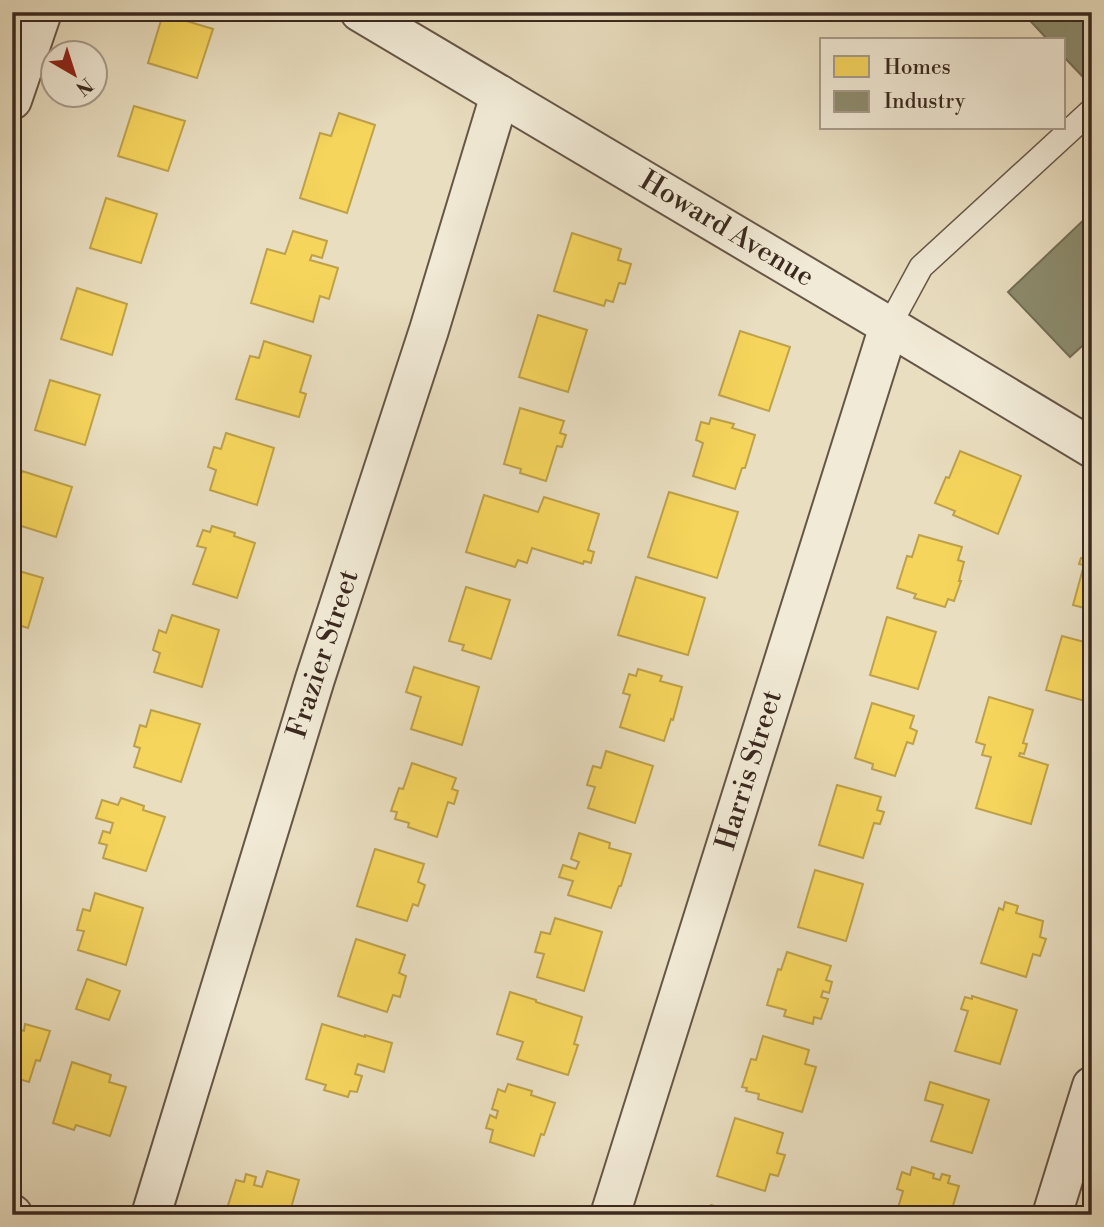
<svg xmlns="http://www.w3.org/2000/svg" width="1104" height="1227" viewBox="0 0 1104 1227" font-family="'Libre Bodoni',serif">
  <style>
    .homes { fill: #f6d55c; stroke: #bea14a; stroke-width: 2 }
    .industry { fill: #8c8c6e; stroke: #736e56; stroke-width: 2 }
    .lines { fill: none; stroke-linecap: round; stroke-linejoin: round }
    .lane-casing { stroke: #665647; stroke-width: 26 }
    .street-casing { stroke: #665647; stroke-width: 42 }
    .lane { stroke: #f1ead6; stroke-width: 23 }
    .street { stroke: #f1ead6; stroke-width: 38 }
    .labels { text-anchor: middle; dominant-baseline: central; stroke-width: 7; stroke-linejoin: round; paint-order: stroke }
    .street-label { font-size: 28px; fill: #3a281f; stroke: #f1ead6 }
  </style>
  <rect width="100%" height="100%" fill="#e9dec0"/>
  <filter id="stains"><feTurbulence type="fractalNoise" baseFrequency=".00286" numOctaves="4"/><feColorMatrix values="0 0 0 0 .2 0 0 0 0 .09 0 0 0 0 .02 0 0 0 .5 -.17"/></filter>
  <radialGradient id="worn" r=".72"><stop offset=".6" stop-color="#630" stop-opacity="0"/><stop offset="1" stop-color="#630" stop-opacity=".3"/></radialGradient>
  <!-- homes -->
  <g class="homes">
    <polygon points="163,14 213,29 197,78 148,63"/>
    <polygon points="134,106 185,121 168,171 118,156"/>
    <polygon points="339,113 375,125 347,213 300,198 320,133 331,136"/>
    <polygon points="106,198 157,214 141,263 90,248"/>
    <polygon points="293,231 327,241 322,258 312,255 310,260 338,268 329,299 320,296 313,322 251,303 267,249 285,254"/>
    <polygon points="572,233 621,249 618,260 631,264 625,284 619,283 613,302 606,300 604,306 554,291"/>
    <polygon points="77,288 127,304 112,355 61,339"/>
    <polygon points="538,315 587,330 568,392 519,377"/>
    <polygon points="740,331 790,347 769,411 719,395"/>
    <polygon points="264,341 311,356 300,392 306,394 299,417 236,399 250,356 259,358"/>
    <polygon points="50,380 100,395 85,445 35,430"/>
    <polygon points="520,408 564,421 560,433 566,435 562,447 557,446 546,481 520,473 521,469 504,464"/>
    <polygon points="711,418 734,424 732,428 755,435 745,468 742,468 735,489 693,476 703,443 696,440 701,422 709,424"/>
    <polygon points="226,433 274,448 257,505 210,490 216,470 208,467 214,447 221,449"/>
    <polygon points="960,451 1021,476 998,534 953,515 955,511 935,503 946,477 949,478"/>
    <polygon points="22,471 72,487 56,537 12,523 12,502"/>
    <polygon points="669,492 738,512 717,578 648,557"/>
    <polygon points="484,495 538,512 544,497 599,514 588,550 594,552 591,563 584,561 583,564 532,548 527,563 518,560 515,567 466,552"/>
    <polygon points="212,526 235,533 234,536 255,543 237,598 193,584 206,548 197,546 203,530 210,532"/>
    <polygon points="919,535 962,547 958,560 964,562 959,581 961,581 954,601 948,599 945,607 914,598 916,594 897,588 907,556 912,557"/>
    <polygon points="1086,557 1092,559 1092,610 1073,605 1084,565 1079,564 1081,558 1086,559"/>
    <polygon points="12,569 43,578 28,628 12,623"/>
    <polygon points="636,577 705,598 688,655 618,635"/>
    <polygon points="466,587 510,600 491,659 462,650 464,645 449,641"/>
    <polygon points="172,615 219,630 202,687 154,672 160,653 153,650 159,630 166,633"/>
    <polygon points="887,617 936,632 918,689 870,675"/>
    <polygon points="1062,636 1092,644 1092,703 1046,690"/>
    <polygon points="414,667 479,687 462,745 411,729 421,697 406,692"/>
    <polygon points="638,669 662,676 660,681 682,687 673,720 671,719 664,741 620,727 630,695 623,693 629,674 636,676"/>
    <polygon points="989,697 1033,710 1023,743 1027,744 1024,754 1020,753 1019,756 1048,765 1031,824 976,808 991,757 982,755 985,745 976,742"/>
    <polygon points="872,703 914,716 910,728 917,731 913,744 907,742 895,776 872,769 873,764 855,758"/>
    <polygon points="151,710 200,724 181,782 134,767 140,748 134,746 140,725 146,727"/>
    <polygon points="606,751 653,766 635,823 588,808 595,787 587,785 593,766 601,768"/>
    <polygon points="412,763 456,778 452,789 458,791 454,804 448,802 437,837 408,827 409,823 395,819 397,812 391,811 399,788 403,789"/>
    <polygon points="837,785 881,797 877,810 884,812 880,824 874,823 863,858 819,845"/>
    <polygon points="121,798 144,806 143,810 165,817 146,871 103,858 107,845 99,843 103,831 110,833 113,823 96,818 102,800 118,805"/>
    <polygon points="579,833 610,843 609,848 631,854 621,886 619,886 611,908 568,895 573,881 559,877 563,865 576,869 579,862 571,859"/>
    <polygon points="375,849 424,864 418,882 425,885 418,906 413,904 407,921 357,906"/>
    <polygon points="815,870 863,884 846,941 798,927"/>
    <polygon points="95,893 143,908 126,965 78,950 84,931 77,930 83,909 90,911"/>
    <polygon points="1005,902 1018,906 1016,913 1043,921 1040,937 1046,939 1040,956 1033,954 1026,977 981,963 999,908 1003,910"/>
    <polygon points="555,918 602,932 584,991 537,977 544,954 535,952 541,932 550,934"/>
    <polygon points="356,939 405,955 399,973 406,976 400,997 393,995 387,1012 338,996"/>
    <polygon points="787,952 831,966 826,980 832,982 829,993 823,991 821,997 828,999 821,1019 814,1017 813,1024 784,1016 786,1010 767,1005 778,969 781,970"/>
    <polygon points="87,979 120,991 109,1020 76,1009"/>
    <polygon points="510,992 536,1000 536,1002 582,1017 574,1044 578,1045 568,1075 517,1059 523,1042 497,1034"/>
    <polygon points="972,996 1017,1010 1000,1064 955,1051 968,1011 961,1009 965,997 972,999"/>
    <polygon points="25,1024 50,1031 40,1061 36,1060 29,1082 12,1077 12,1027 24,1031"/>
    <polygon points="322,1024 365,1037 365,1035 392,1043 384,1072 358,1064 355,1074 362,1076 357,1092 350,1091 348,1097 324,1090 326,1085 306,1079"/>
    <polygon points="763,1036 809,1050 805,1064 816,1067 802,1112 758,1099 759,1094 746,1091 747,1088 742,1087 751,1059 756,1060"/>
    <polygon points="72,1062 111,1075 109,1082 126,1087 110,1136 76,1125 74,1130 53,1123"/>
    <polygon points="930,1082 989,1100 972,1153 931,1141 943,1105 925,1100"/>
    <polygon points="508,1084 532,1091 531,1095 555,1103 544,1135 541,1134 534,1156 490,1142 493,1130 486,1128 490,1115 496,1118 498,1111 492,1109 498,1089 505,1092"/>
    <polygon points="735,1118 783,1133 777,1153 785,1155 778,1176 770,1174 765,1191 717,1176"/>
    <polygon points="912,1167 934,1174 933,1178 940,1180 942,1174 950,1176 948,1183 959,1186 951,1212 948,1211 946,1215 896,1215 903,1191 897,1189 902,1172 910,1175"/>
    <polygon points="267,1171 299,1180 289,1215 225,1215 236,1180 244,1182 246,1174 256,1177 254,1185 262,1187"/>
    <polygon points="711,1205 745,1215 708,1215"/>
  </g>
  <!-- industry -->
  <g class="industry">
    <polygon points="1022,12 1092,12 1092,71 1084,78 1064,57 1064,40 1048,40"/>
    <polygon points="1092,212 1092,337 1070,357 1008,292"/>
  </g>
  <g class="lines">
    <!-- lane casing -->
    <g class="lane-casing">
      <polyline id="lane" points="889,326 921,267 1092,110"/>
    </g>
    <!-- street casing -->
    <g class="street-casing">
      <g id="street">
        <polyline points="360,12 889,326 1092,448"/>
        <polyline points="12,100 42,12"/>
        <polyline points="12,1214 13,1215"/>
        <polyline points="151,1215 315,679 429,330 500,95"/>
        <polyline points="610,1215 889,326"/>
        <polyline points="1052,1215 1092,1086"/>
      </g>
    </g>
    <!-- lane -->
    <use href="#lane" class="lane"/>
    <!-- street -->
    <use href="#street" class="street"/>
  </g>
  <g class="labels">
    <!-- street labels -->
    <g class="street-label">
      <text transform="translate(727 229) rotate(31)">Howard Avenue</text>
      <text transform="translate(323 654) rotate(-72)">Frazier Street</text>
      <text transform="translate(749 770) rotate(-73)">Harris Street</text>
    </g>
  </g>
  <!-- margin -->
  <rect width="1104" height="1227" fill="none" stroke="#e9dec0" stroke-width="42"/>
  <rect x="14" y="14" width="1076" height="1199" fill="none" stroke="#3a281f" stroke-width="3.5"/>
  <rect x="21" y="21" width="1062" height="1185" fill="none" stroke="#3a281f" stroke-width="2"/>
  <!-- legend -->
  <rect x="820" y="38" width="245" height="91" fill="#f1ead6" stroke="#a89c8d" stroke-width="2"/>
  <rect x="834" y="56" width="35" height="21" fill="#f6d55c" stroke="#a89c8d" stroke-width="2"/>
  <text x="884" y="74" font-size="21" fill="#3a281f">Homes</text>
  <rect x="834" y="91" width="35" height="21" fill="#8c8c6e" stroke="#a89c8d" stroke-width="2"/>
  <text x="884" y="108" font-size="21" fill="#3a281f">Industry</text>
  <!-- north arrow -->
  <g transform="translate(74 74) rotate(141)"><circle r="33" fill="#f1ead6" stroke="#a89c8d" stroke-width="2"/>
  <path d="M0-5L12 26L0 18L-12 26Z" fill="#8f2418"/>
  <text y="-10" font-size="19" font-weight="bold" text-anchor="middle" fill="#3a281f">N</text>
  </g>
  <rect width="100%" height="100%" filter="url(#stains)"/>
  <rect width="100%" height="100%" fill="url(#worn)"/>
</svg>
